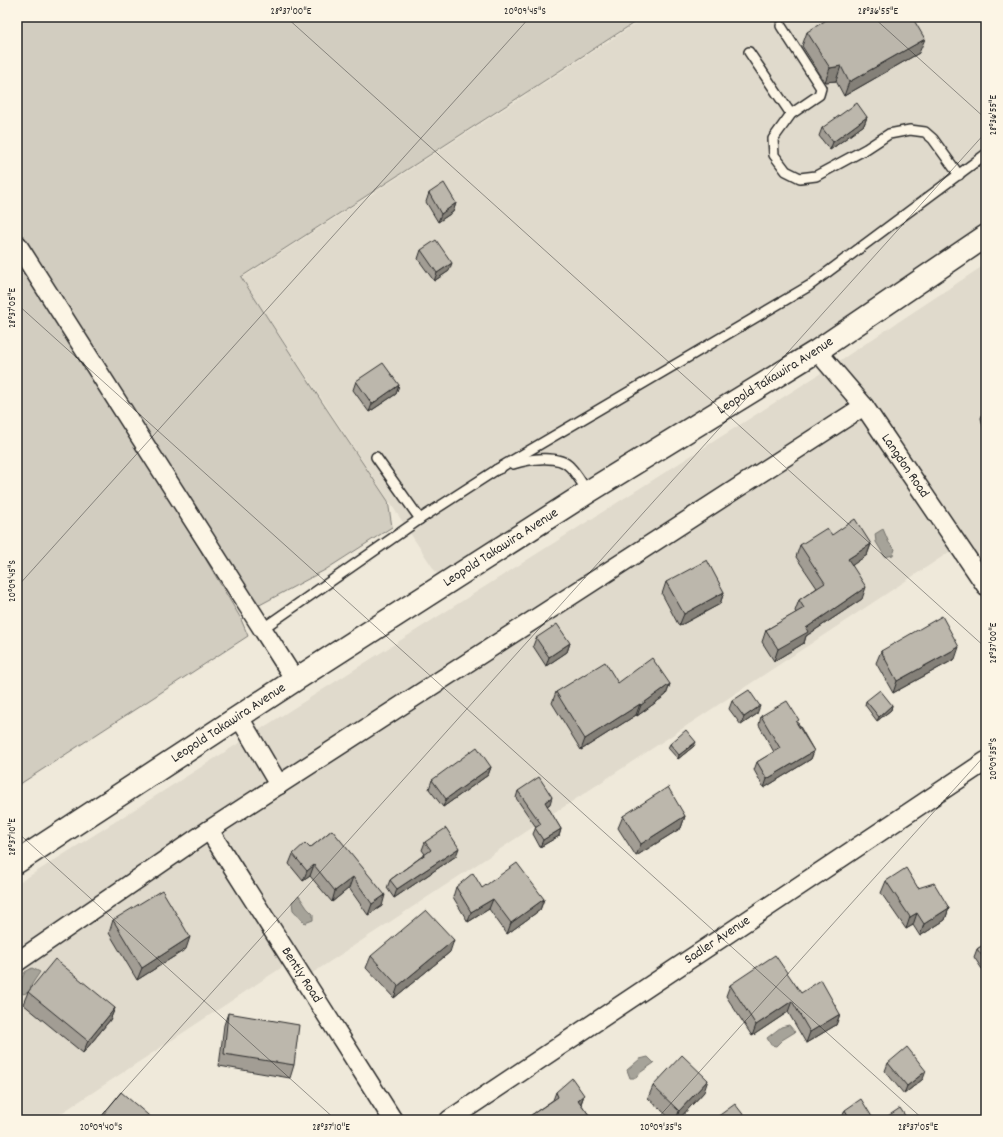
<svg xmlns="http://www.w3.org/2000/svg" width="1003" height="1137" viewBox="0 0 1003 1137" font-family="Dekko,sans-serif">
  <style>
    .built { fill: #e0dacc }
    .green { fill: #d2cdc0; stroke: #7e7c76 }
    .water { fill: #a6a399; stroke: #75736d }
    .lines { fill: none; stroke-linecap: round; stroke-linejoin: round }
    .lane-casing { stroke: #2b2b2b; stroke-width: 12 }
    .street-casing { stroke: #2b2b2b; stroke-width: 21 }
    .highway-casing { stroke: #2b2b2b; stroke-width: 25 }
    .lane { stroke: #fcf5e5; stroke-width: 9 }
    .street { stroke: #fcf5e5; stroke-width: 18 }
    .highway { stroke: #fcf5e5; stroke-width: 22 }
    .wall { fill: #a29d94; stroke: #2b2b2b }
    .shaded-wall { fill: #848078; stroke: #2b2b2b }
    .building { fill: #bcb7ac; stroke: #2b2b2b }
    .ticks { fill: none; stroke: #2b2b2b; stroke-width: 1; stroke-opacity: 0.45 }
    .labels { text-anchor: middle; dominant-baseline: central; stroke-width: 3; stroke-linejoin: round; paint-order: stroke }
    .street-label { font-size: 14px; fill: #2b2b2b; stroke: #fcf5e5 }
    .neatline { fill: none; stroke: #2b2b2b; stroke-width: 1.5 }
    .ticks-label { font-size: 10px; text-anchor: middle; fill: #2b2b2b }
  </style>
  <rect width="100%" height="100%" fill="#efe9da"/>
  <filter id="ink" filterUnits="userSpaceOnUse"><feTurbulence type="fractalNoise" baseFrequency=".025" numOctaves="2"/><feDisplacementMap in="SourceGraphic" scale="8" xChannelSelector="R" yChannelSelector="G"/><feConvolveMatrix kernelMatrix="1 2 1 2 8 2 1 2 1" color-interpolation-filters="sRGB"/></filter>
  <g filter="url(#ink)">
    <!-- built -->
    <g class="built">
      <polygon points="646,17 986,17 986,226 441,580 242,278"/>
      <polygon points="986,264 986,548 970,559 960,545 305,978 293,960 51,1120 17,1120 17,884 815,377"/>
    </g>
    <!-- green -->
    <g class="green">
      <polygon points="17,17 643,17 241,277 322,402 388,501 392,527 325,570 254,608 17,229"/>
      <polygon points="17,255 177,511 240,617 248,636 17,786"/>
    </g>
    <!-- water -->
    <g class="water">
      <polygon points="883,529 889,543 895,549 893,555 885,557 876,542 875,534"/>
      <polygon points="299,896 307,908 313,914 313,920 305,923 293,910 292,902"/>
      <polygon points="32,968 40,972 32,984 29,992 23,994 17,988 25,972"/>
      <polygon points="789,1025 795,1032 782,1040 776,1046 771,1045 767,1038 781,1027"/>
      <polygon points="648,1057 654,1063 641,1072 636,1078 630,1078 627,1070 640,1059"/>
    </g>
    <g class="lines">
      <!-- lane casing -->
      <g class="lane-casing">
        <g id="lane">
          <polyline points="781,26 821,88 819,95 791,114 773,139 774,155 786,171 800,178 816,176 866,149 889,134 910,130 925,132 933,139 959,175"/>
          <polyline points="749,52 791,114"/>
          <polyline points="376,457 420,519"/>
          <path d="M513,464C528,459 559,454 570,467C577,474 582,484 588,492"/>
          <polyline points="496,470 809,286 986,154"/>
          <polyline points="262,629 420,519 496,470 501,468"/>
        </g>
      </g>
      <!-- street casing -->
      <g class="street-casing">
        <g id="street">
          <polyline points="17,244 295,680"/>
          <path id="s1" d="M817,351L864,406L986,586"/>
          <polyline points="239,717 279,785"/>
          <path id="s2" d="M209,830L393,1120"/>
          <polyline points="17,962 209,830 864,406"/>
          <path id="s3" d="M449,1120L986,761"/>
        </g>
      </g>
      <!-- highway casing -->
      <g class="highway-casing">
        <g id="highway">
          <path id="s4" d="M17,862L295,680L588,492L817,351L986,236"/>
        </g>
      </g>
      <!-- lane -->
      <use href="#lane" class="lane"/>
      <!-- street -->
      <use href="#street" class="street"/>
      <!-- highway -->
      <use href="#highway" class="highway"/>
    </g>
    <!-- wall -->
    <g class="wall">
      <polygon points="807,32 919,53 844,96 836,81 825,82 802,46"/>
      <polygon points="867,117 864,125 830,150 819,136 822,128"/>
      <polygon points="429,193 456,203 453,212 438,222 426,202"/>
      <polygon points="421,250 449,271 434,281 418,259"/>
      <polygon points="356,381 399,385 396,394 369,412 353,390"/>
      <polygon points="986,409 986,438 981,418 984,410"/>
      <polygon points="832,535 871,544 867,555 852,565 862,599 806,636 804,643 774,661 762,642 766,630 796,613 795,611 799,600 817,588 796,557 800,545"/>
      <polygon points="666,582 724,592 720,604 679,626 662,594"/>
      <polygon points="536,638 570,643 567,652 546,666 533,646"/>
      <polygon points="881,651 955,659 893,693 876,663"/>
      <polygon points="618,683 670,684 666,695 637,716 636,715 581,750 552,703 556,692"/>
      <polygon points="732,701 757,714 741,725 729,709"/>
      <polygon points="866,701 892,705 891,710 877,721 865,705"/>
      <polygon points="761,716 798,723 814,751 811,759 764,788 754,770 757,762 774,752 759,725"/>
      <polygon points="670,744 694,746 678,759 668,748"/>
      <polygon points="491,767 488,775 443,807 429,789 432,780"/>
      <polygon points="518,791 550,804 547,806 561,829 559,836 540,847 533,834 536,827 516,798"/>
      <polygon points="623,816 685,816 681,828 636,856 618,828"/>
      <polygon points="332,830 382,906 368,915 349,888 332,902 310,876 303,881 289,864 293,854 310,848"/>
      <polygon points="425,842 456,856 394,898 387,888 390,880 425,854 422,850"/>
      <polygon points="886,881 918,888 949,908 945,920 920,936 913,925 906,929 881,893"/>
      <polygon points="456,887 482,888 544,899 540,910 507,934 489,909 468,922 453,897"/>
      <polygon points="113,920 186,949 137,980 109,933"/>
      <polygon points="986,943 986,966 982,969 974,957 977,949"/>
      <polygon points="450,952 394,998 366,968 371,956"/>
      <polygon points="730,985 801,993 840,1014 836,1025 806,1043 788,1012 752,1036 726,996"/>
      <polygon points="28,992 115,1008 110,1020 83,1053 23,1004"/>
      <polygon points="228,1013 294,1065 290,1078 219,1066 224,1025"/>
      <polygon points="986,1040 986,1056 982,1050"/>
      <polygon points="888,1063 923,1079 904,1094 885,1071"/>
      <polygon points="653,1086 704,1092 678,1120 672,1120 648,1098"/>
      <polygon points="556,1092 584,1095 581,1104 592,1119 591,1120 524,1120 553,1100"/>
      <polygon points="845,1110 874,1120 841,1120"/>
    </g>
    <!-- shaded-wall -->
    <g class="shaded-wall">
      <polygon points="925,39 919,53 844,96 849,82"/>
      <polygon points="841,66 836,81 825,82 830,68"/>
      <polygon points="867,117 864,125 830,150 833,142"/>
      <polygon points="456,203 453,212 438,222 441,214"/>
      <polygon points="452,263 449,271 434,281 437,273"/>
      <polygon points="399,385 396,394 369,412 372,404"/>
      <polygon points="871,544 867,555 844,571 848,559"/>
      <polygon points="866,587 862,599 806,636 804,643 774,661 778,649 806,628"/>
      <polygon points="724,592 720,604 679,626 684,614"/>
      <polygon points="570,643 567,652 546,666 549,657"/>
      <polygon points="959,647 955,659 893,693 897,681"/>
      <polygon points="670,684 666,695 637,716 641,705"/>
      <polygon points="640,704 636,715 581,750 585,739"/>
      <polygon points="892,705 891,710 877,721 879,717"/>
      <polygon points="760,706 757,714 741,725 744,717"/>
      <polygon points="696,742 694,746 678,759 679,755"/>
      <polygon points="814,751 811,759 764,788 767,779"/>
      <polygon points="491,767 488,775 443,807 446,799"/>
      <polygon points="552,797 550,804 542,809 545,802"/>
      <polygon points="685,816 681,828 636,856 641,844"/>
      <polygon points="561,829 559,836 540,847 543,840"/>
      <polygon points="459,848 456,856 394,898 397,889"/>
      <polygon points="314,865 310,876 303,881 307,871"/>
      <polygon points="353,877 349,888 332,902 335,891"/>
      <polygon points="385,895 382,906 368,915 372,904"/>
      <polygon points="493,899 489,909 468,922 471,912"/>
      <polygon points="544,899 540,910 507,934 511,923"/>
      <polygon points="949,908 945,920 920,936 924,924"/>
      <polygon points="917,913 913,925 906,929 910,917"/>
      <polygon points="190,937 186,949 137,980 142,968"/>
      <polygon points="454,940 450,952 394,998 398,986"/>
      <polygon points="985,960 986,960 986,966 982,969"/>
      <polygon points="792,1001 788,1012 752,1036 756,1025"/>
      <polygon points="115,1008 110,1020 83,1053 88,1041"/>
      <polygon points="840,1014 836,1025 806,1043 810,1032"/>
      <polygon points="926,1071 923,1079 904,1094 907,1086"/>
      <polygon points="708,1080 704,1092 678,1120 676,1120 679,1111"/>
      <polygon points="584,1095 580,1106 578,1100"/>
    </g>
    <!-- building -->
    <g class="building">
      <polygon points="831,17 912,17 925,39 849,82 841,66 830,68 807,32"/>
      <polygon points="857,103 867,117 833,142 822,128"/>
      <polygon points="444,183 456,203 441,214 429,193"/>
      <polygon points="436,240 452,263 437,273 421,250"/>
      <polygon points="383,363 399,385 372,404 356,381"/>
      <polygon points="986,409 986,419 984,410"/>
      <polygon points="855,519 871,544 848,559 866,587 806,628 808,632 778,649 766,630 804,608 799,600 825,583 800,545 827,528 832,535"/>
      <polygon points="707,560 724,592 684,614 666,582"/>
      <polygon points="942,616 959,647 897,681 881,651"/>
      <polygon points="557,624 570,643 549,657 536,638"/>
      <polygon points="652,658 670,684 641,705 640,704 585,739 556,692 605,662 618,683"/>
      <polygon points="749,690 760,706 744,717 732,701"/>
      <polygon points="880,690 892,705 879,717 866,701"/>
      <polygon points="787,701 799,720 796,722 814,751 767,779 757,762 780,748 761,716"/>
      <polygon points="686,730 696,742 679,755 670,744"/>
      <polygon points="477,747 491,767 446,799 432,780"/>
      <polygon points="539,777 552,797 545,802 561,829 543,840 535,828 541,824 518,791"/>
      <polygon points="668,787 685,816 641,844 623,816"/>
      <polygon points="446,828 459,848 397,889 390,880 431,850 425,842"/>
      <polygon points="332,830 385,895 372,904 353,877 335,891 314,865 307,871 293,854 305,843 310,848"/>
      <polygon points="517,863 544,899 511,923 493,899 471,912 456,887 473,873 482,888"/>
      <polygon points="906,868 918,888 934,883 949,908 924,924 917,913 910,917 886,881"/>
      <polygon points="162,890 190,937 142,968 113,920"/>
      <polygon points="426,910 454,940 398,986 371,956"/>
      <polygon points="986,943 986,960 985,960 977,949"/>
      <polygon points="775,955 801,993 821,980 840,1014 810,1032 792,1001 756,1025 730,985"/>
      <polygon points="55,959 115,1008 88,1041 28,992"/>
      <polygon points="228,1013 299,1025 294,1065 224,1054"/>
      <polygon points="907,1047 926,1071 907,1086 888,1063"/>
      <polygon points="682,1055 708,1080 679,1111 653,1086"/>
      <polygon points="572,1078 584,1095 578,1100 592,1119 590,1120 524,1120 558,1097 556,1092"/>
      <polygon points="121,1092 154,1120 99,1120"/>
      <polygon points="861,1099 874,1120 851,1120 845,1110"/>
      <polygon points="735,1104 742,1113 746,1120 713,1120"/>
      <polygon points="900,1108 908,1120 882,1120"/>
    </g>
  </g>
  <!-- ticks -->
  <path class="ticks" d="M286,17L986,648M873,17L986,119M17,304L924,1120M17,587L530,17M17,832L336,1120M97,1120L986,132M656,1120L986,754"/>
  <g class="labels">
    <!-- street labels -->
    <g class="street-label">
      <text stroke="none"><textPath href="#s4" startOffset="901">Leopold Takawira Avenue</textPath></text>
      <text stroke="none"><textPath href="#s1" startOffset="145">Langdon Road</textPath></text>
      <text stroke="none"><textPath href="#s4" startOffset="577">Leopold Takawira Avenue</textPath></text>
      <text stroke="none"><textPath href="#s4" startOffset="253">Leopold Takawira Avenue</textPath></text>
      <text stroke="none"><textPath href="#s3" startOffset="323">Sadler Avenue</textPath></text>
      <text stroke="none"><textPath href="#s2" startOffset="172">Bently Road</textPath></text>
    </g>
  </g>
  <!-- margin -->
  <rect width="1003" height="1137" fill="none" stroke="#fcf5e5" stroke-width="44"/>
  <rect x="22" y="22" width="959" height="1093" class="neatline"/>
  <g class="ticks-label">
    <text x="291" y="14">28°37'00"E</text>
    <text x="525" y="14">20°09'45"S</text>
    <text x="878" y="14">28°36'55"E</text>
    <text transform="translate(992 115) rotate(-90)" y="4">28°36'55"E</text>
    <text transform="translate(11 308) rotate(-90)" y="4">28°37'05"E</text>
    <text transform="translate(11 581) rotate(-90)" y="4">20°09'45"S</text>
    <text transform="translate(992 643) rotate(-90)" y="4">28°37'00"E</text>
    <text transform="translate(992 759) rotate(-90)" y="4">20°09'35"S</text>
    <text transform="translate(11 837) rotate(-90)" y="4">28°37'10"E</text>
    <text x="101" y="1130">20°09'40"S</text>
    <text x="331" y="1130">28°37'10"E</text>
    <text x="661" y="1130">20°09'35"S</text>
    <text x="918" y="1130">28°37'05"E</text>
  </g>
</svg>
